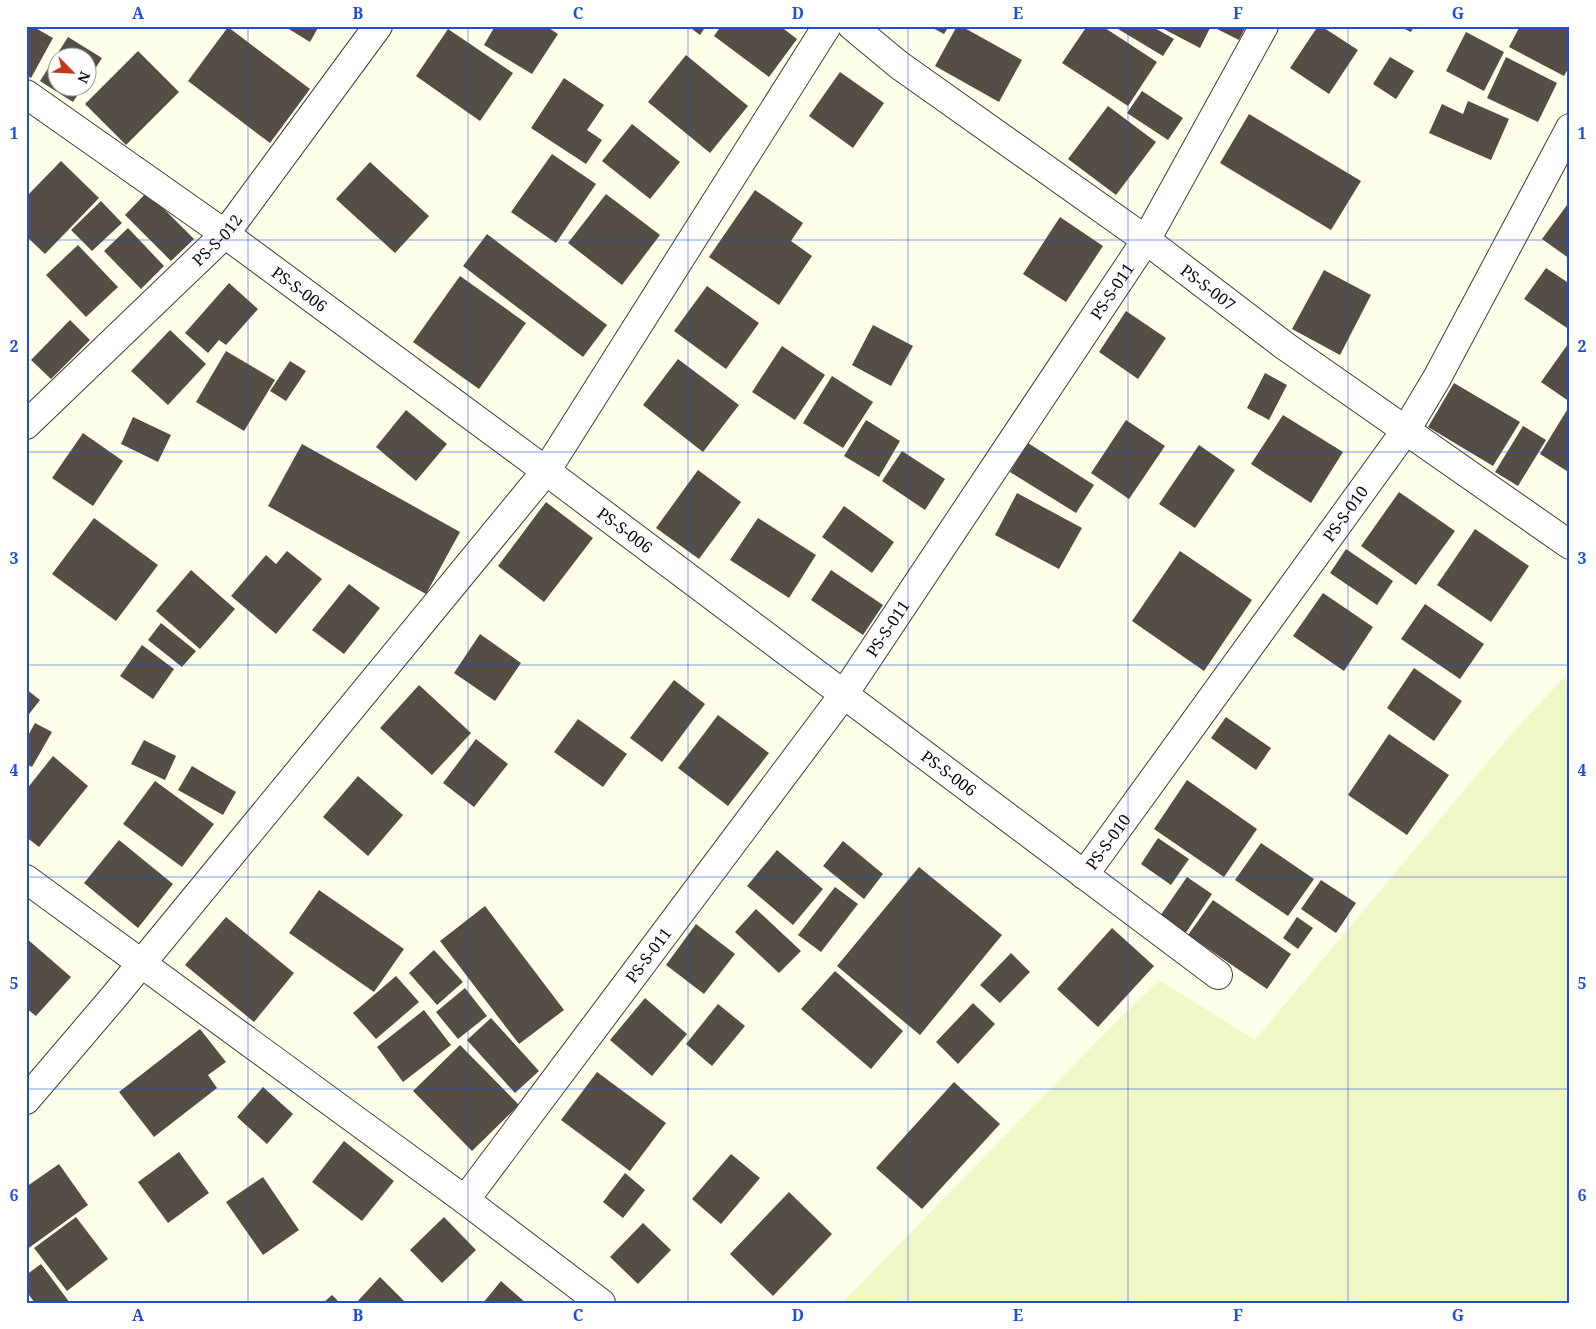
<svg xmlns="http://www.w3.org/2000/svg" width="1596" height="1329" viewBox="0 0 1596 1329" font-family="'Noto Serif',serif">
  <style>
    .farmland { fill: #f0f7c6 }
    .building { fill: #544e46 }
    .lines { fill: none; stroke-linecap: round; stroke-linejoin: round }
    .minor-casing { stroke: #3d3d3d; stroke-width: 30 }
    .minor { stroke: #fff; stroke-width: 28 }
    .grid { fill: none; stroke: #1d4ed8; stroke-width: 1; stroke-opacity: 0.55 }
    .labels { text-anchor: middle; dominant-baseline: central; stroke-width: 5; stroke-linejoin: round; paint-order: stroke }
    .street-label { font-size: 16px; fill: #0a0a0a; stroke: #fff }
    .neatline { fill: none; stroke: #1d4ed8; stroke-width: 2 }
    .grid-label { font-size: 16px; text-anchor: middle; font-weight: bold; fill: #1d4ed8 }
  </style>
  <rect width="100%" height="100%" fill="#feffe8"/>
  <!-- farmland -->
  <polygon class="farmland" points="1570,671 1570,1303 842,1303 1105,1033 1159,980 1255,1040 1513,732"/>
  <!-- building -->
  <g class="building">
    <polygon points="26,26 32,26 53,38 31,78 26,75"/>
    <polygon points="284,26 319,26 310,42"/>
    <polygon points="495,26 546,26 558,34 532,74 484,45"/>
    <polygon points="688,26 706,26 700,35"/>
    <polygon points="721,26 780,26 797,39 769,77 714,36"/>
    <polygon points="929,26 949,26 944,34"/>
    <polygon points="957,26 961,26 1022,60 999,102 935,66"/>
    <polygon points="1087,26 1102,26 1157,62 1128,106 1062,63"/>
    <polygon points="1113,26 1151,26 1174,39 1163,56"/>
    <polygon points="1158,26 1211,26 1200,48"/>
    <polygon points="1211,26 1246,26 1239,40"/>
    <polygon points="1318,26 1321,26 1358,50 1329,94 1290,68"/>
    <polygon points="1398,26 1414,26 1411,32"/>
    <polygon points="1520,26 1561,26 1570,31 1570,65 1564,76 1509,47"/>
    <polygon points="228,27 310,89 270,143 188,81"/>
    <polygon points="448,29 513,73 480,121 416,76"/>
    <polygon points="1466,32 1504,52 1484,91 1446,71"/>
    <polygon points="68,37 102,58 88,80 88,58 58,58 58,88 82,88 73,102 40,81"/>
    <polygon points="138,51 179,92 126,145 85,104"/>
    <polygon points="686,55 748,106 710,153 648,102"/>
    <polygon points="1390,57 1414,71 1396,99 1373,84"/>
    <polygon points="1506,57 1557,83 1538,122 1487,98"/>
    <polygon points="840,72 884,103 853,148 809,116"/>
    <polygon points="564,78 604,105 587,130 602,140 586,164 531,128"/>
    <polygon points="1142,91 1183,118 1168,140 1127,113"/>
    <polygon points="1468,101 1509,119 1491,160 1429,133 1442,104 1463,114"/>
    <polygon points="1108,106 1156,142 1116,195 1068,159"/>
    <polygon points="1249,114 1361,181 1331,230 1220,163"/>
    <polygon points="632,124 680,162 650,199 602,161"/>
    <polygon points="552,154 596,184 556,243 511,212"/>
    <polygon points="61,161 99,198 45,254 26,236 26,197"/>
    <polygon points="370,162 429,216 395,253 336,199"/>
    <polygon points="755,190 803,223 791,241 812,256 779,305 709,257"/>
    <polygon points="147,192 194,239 171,261 125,215"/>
    <polygon points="606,194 660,235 622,285 568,243"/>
    <polygon points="101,201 122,223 92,251 71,230"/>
    <polygon points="1570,201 1570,259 1542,239"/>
    <polygon points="1060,217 1103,246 1066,302 1023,274"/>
    <polygon points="128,228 164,266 141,289 104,251"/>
    <polygon points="487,234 607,325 583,357 463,266"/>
    <polygon points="78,245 118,287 86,317 46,275"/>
    <polygon points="1546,268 1570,284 1570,330 1524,299"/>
    <polygon points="1324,270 1371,295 1340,355 1292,329"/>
    <polygon points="460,276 526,323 479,389 413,342"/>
    <polygon points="229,283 258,309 226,345 219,340 208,353 185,333"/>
    <polygon points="707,286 759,323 726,369 674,331"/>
    <polygon points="1126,311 1166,338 1138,379 1099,352"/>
    <polygon points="70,320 90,340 51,379 31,360"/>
    <polygon points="873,325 913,346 891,386 852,365"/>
    <polygon points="170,330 206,364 168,405 131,371"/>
    <polygon points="1568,344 1570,345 1570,402 1541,382"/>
    <polygon points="782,346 825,375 795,420 752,392"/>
    <polygon points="226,351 275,380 244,431 196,402"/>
    <polygon points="678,359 739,405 703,452 643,405"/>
    <polygon points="290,361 306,371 286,401 270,391"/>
    <polygon points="1265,373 1287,385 1269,420 1247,408"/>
    <polygon points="832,376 873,402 843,448 803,423"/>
    <polygon points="1454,383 1520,422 1493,466 1428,427"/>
    <polygon points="406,410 447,444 416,481 376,447"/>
    <polygon points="1567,410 1570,412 1570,473 1540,454"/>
    <polygon points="1283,415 1343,452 1311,503 1251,464"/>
    <polygon points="133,417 171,435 158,462 121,444"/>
    <polygon points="866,420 900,441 879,477 844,456"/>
    <polygon points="1126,420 1165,446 1129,499 1091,473"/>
    <polygon points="1523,426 1546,440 1518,486 1495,472"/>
    <polygon points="83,433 123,461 93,506 52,478"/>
    <polygon points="1028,443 1094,485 1076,513 1010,472"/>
    <polygon points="302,444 460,532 426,594 268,506"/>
    <polygon points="1199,445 1235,470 1195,528 1159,504"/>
    <polygon points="902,451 945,479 925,510 882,481"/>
    <polygon points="698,470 741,502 699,559 656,528"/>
    <polygon points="1399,492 1455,531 1416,585 1361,546"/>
    <polygon points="1017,493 1082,528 1059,569 995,535"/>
    <polygon points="546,502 593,538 544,602 498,566"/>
    <polygon points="844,506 894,542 872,573 822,537"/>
    <polygon points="94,518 158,565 116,621 52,574"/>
    <polygon points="758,518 816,555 789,598 730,560"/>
    <polygon points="1475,529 1529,566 1491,622 1437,585"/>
    <polygon points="1346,549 1393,581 1377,605 1330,573"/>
    <polygon points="287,551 322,579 276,634 231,596 266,555 276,564"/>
    <polygon points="1180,551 1252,600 1204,671 1132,621"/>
    <polygon points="191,570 235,609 200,649 156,611"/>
    <polygon points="831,570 883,605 863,635 811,600"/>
    <polygon points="349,584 380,608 344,654 312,630"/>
    <polygon points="1323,593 1373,627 1344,671 1293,636"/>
    <polygon points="1425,604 1484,644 1460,679 1401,639"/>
    <polygon points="161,623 196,651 182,667 148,640"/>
    <polygon points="480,634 521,663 495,701 454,673"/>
    <polygon points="142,645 174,669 153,699 120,676"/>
    <polygon points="1414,668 1462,701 1434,741 1387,708"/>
    <polygon points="674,680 705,704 662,762 630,738"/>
    <polygon points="419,685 471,733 432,775 380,728"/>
    <polygon points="26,689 40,700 26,718"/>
    <polygon points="718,715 769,753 728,806 678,768"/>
    <polygon points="1226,717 1271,748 1256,770 1211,738"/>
    <polygon points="578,719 627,754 603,787 554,752"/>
    <polygon points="35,723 52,732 32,767 26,764 26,739"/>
    <polygon points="1389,734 1449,775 1407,835 1348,795"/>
    <polygon points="476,739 508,764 474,807 443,783"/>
    <polygon points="144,740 176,756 165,780 131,764"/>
    <polygon points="53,756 88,786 39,847 26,837 26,790"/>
    <polygon points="192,766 236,792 223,815 178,790"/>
    <polygon points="358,776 403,815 368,856 323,817"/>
    <polygon points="1187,780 1257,829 1224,877 1154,829"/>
    <polygon points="155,781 214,824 182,867 123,824"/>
    <polygon points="1158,838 1189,859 1171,885 1141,864"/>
    <polygon points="119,840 173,884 138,928 84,883"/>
    <polygon points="843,841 883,874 864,899 823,866"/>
    <polygon points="1261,843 1314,879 1288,916 1235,880"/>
    <polygon points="777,850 823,889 793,925 747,886"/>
    <polygon points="919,867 1002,935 920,1035 837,966"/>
    <polygon points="1187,877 1212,894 1183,937 1158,919"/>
    <polygon points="1321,880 1356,903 1336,933 1301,909"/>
    <polygon points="835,887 858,904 821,952 798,935"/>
    <polygon points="319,890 404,949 374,992 289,933"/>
    <polygon points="1213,900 1291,954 1267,989 1188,935"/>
    <polygon points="485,906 564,1010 519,1044 440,941"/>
    <polygon points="756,909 801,951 779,973 735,932"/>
    <polygon points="226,917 294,973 254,1022 185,965"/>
    <polygon points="1297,917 1313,928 1298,949 1283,938"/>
    <polygon points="696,924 735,954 704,994 666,965"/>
    <polygon points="1112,928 1154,966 1098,1027 1057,989"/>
    <polygon points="26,938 71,977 36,1016 26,1008"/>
    <polygon points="434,950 463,982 437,1005 409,973"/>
    <polygon points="1011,953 1030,972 1000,1003 980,985"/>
    <polygon points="835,971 903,1031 871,1069 801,1009"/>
    <polygon points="396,976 419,1002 376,1039 353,1013"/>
    <polygon points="465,988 487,1016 458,1039 436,1012"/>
    <polygon points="645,998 687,1034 652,1076 610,1040"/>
    <polygon points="973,1003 995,1024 958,1064 936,1042"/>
    <polygon points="718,1004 745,1026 712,1066 686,1044"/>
    <polygon points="424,1010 451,1045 403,1082 377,1047"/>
    <polygon points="491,1018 539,1071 515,1093 467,1040"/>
    <polygon points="200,1029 226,1062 208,1075 217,1088 154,1137 119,1092"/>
    <polygon points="460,1045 519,1105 472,1151 413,1091"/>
    <polygon points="597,1072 666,1123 630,1171 561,1120"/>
    <polygon points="954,1082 1000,1124 922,1209 876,1168"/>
    <polygon points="263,1087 293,1114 267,1144 237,1117"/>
    <polygon points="344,1141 394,1181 362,1221 312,1182"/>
    <polygon points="179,1152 209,1193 168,1223 138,1182"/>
    <polygon points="731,1154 760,1178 721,1224 692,1199"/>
    <polygon points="59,1164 88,1205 26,1250 26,1187"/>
    <polygon points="625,1173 645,1190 623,1218 603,1202"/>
    <polygon points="263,1177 299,1230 263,1255 226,1202"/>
    <polygon points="789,1192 832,1234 773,1296 730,1254"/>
    <polygon points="76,1217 108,1259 67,1291 34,1248"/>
    <polygon points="444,1217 476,1250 442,1283 410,1250"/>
    <polygon points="643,1223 671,1250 638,1284 610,1257"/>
    <polygon points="41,1264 70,1303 35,1303 26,1291 26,1275"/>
    <polygon points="380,1277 406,1303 356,1303"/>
    <polygon points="501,1281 526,1303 483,1303"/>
    <polygon points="332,1295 340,1303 323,1303"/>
  </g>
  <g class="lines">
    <!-- minor casing -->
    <g class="minor-casing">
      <g id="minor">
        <path id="s1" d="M852,26L899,65L1146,240L1285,346L1570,545"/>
        <path id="s2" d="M26,94L225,234L546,471L1218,975"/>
        <path id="s3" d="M26,425L225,234L378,26"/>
        <path id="s4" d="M1084,875L1406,430L1437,378L1570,128"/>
        <polyline points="26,879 465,1200 601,1303"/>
        <polyline points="26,1100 113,998 546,471 827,26"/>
        <path id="s5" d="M465,1200L844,694L1146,240L1264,26"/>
      </g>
    </g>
    <!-- minor -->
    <use href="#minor" class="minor"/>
  </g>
  <!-- grid -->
  <path class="grid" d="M248,26V1303M468,26V1303M688,26V1303M908,26V1303M1128,26V1303M1348,26V1303M26,240H1570M26,452H1570M26,665H1570M26,877H1570M26,1089H1570"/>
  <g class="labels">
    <!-- street labels -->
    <g class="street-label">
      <text stroke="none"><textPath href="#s3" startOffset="266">PS-S-012</textPath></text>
      <text stroke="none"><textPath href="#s1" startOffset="442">PS-S-007</textPath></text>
      <text stroke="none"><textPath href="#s2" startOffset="336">PS-S-006</textPath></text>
      <text stroke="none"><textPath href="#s5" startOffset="1116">PS-S-011</textPath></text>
      <text stroke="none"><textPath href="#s4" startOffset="446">PS-S-010</textPath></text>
      <text stroke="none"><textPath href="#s2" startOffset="741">PS-S-006</textPath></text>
      <text stroke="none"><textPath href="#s5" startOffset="711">PS-S-011</textPath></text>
      <text stroke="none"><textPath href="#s2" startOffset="1146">PS-S-006</textPath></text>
      <text stroke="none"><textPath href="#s4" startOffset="41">PS-S-010</textPath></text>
      <text stroke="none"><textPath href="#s5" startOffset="306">PS-S-011</textPath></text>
    </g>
  </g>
  <!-- border -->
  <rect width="1596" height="1329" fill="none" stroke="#ffffff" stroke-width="55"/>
  <!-- north arrow -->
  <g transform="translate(72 72) rotate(114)"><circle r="24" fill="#ffffff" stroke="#9d9d9d"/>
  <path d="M0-4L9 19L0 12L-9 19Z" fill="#c43719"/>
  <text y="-8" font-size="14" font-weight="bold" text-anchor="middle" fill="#0a0a0a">N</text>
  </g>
  <rect x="28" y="28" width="1540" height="1274" class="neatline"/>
  <g class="grid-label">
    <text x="138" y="19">A</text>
    <text x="358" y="19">B</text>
    <text x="578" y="19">C</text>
    <text x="798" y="19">D</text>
    <text x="1018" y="19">E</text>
    <text x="1238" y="19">F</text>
    <text x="1458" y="19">G</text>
    <text x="14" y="139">1</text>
    <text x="1582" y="139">1</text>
    <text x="14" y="352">2</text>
    <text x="1582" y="352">2</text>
    <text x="14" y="564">3</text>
    <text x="1582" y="564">3</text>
    <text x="14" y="776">4</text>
    <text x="1582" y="776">4</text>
    <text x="14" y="989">5</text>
    <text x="1582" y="989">5</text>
    <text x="14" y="1201">6</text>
    <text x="1582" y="1201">6</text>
    <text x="138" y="1321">A</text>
    <text x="358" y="1321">B</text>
    <text x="578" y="1321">C</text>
    <text x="798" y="1321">D</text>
    <text x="1018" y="1321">E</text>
    <text x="1238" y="1321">F</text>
    <text x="1458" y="1321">G</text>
  </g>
</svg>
